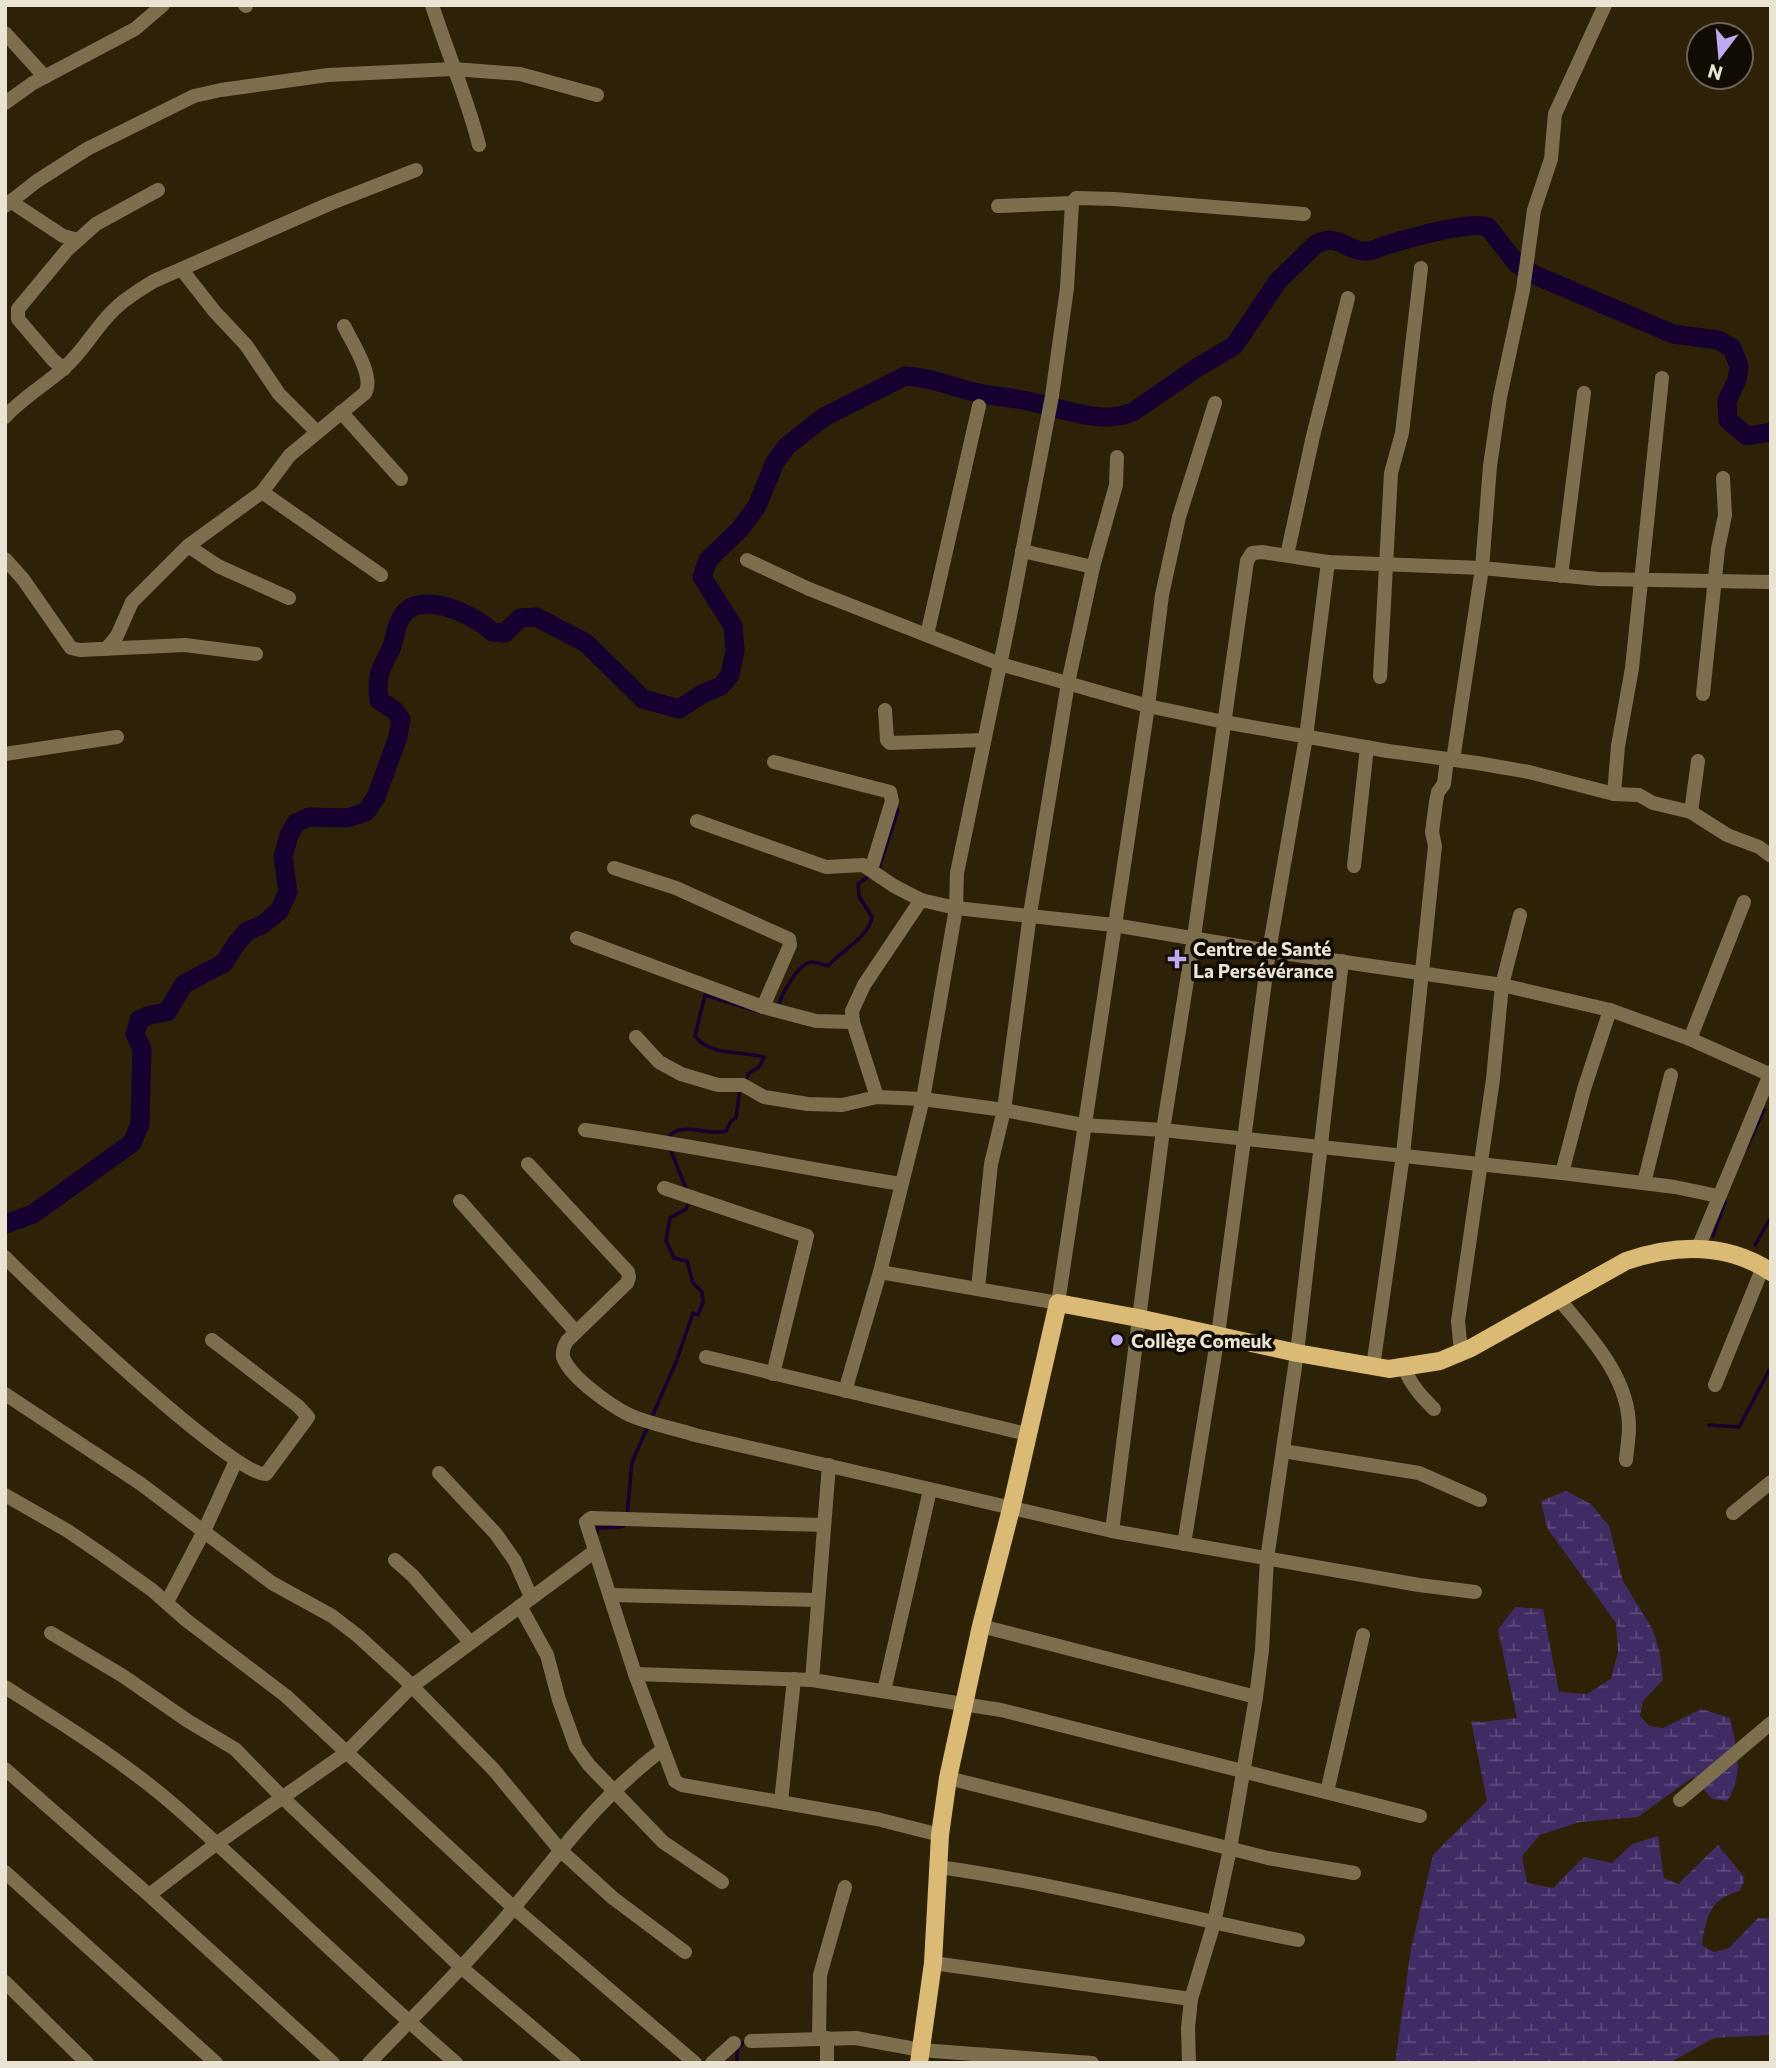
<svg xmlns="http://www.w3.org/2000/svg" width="1776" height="2068" viewBox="0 0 1776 2068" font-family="Commissioner,sans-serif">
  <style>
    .wetland { fill: url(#wetland-marsh) }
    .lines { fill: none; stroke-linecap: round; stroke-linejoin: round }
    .stream { stroke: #16002f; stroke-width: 3.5 }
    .river { stroke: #16002f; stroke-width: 19 }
    .minor { stroke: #7d6e4e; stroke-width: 14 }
    .major { stroke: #daba75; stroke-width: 18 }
    .poi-dot { fill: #c1a8f3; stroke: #110c03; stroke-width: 2.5 }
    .labels { text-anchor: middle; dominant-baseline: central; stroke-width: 7; stroke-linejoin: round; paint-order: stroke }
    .poi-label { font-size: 19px; font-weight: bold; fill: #ebe4d4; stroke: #110c03; text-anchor: start }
  </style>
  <defs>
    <pattern id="wetland-marsh" width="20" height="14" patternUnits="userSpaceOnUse" patternTransform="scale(1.75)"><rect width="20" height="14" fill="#412b64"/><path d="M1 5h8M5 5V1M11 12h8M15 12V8" fill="none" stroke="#5d4a79"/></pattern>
  </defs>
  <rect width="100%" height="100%" fill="#2d2107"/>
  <!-- wetland -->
  <path class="wetland" d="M1566,1491L1591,1504L1609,1526L1623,1581L1653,1630L1660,1653L1663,1680L1643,1701L1640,1716L1649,1726L1663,1728L1701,1709L1730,1718C1736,1747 1745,1774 1727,1801L1712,1799L1693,1777L1638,1817L1580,1822L1540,1835L1522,1856L1527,1883L1553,1888L1584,1857L1612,1863L1632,1844L1658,1836L1664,1878L1678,1884L1718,1845L1745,1878L1740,1891C1710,1898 1706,1917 1702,1945L1714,1952L1729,1948L1758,1918H1771V2035L1714,2038L1669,2063H1395L1411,1949L1433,1855L1487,1801L1471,1721L1481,1722L1517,1718L1498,1630L1515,1607L1543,1609L1559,1692L1587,1694L1611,1679L1618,1652L1616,1623L1547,1528L1541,1501Z"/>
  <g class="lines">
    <!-- stream -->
    <g class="stream">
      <polyline points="878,871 898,810"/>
      <path d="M778,1008C780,996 798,964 811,962C817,962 823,965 828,966C842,950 869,937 872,917L859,896L858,884L869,876"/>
      <path d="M746,1084L748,1074L760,1066L764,1057C742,1051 709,1056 695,1036L705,995L763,1013"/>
      <path d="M668,1139C677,1119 709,1137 726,1131L731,1121L736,1118L740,1088"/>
      <polyline points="669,1146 687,1191"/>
      <polyline points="1746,1149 1764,1110"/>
      <polyline points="1713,1236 1725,1202"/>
      <polyline points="1755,1245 1771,1217"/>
      <polyline points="651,1419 676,1362 693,1313 698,1315 703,1302 702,1292 693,1283 687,1261 674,1258 666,1241 670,1218 686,1209 690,1201"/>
      <polyline points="1709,1425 1739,1427 1771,1367"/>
      <polyline points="627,1516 632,1462 648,1426"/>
      <polyline points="597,1533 597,1528 622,1527 627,1523"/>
      <polyline points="737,2063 737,2049 746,2040"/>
    </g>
    <!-- river -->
    <path class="river" d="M5,1224L33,1214L132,1143L140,1124L142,1049L135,1034L139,1020L150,1015L167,1012L184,984L224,963L236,944L247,931L262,925L279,911L288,892L283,857L289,835L296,823L309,817L347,818L366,812L376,797L398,737L401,719L394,710L379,700C376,676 380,670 391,649C395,640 395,627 401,618C418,587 475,615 492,632L505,633L520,618L536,617L586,643L643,699L679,709L702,694L721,686L730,675L735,650L733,626L702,577L708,560L740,529L757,506L775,462L787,446L824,417L905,376C929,377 951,386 974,392C993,397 1013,397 1032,402C1065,409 1100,425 1133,412L1198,367L1234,346L1278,281L1316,244C1339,232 1348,253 1367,251C1372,251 1378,248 1383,246C1407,239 1466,221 1488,227L1517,264L1535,275L1673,334L1718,340L1732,348L1739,366L1737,380L1727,401L1728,420L1747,436L1771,432"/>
    <!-- minor -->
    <g class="minor">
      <polyline points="245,5 246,6"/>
      <path d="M432,5C447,52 467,97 479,145"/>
      <polyline points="5,33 45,77"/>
      <polyline points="5,103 33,83 135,29 163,5"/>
      <polyline points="10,201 63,236 78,240"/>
      <polyline points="5,206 37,181 87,149 194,96 221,90 328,75 453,69 520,74 597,95"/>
      <polyline points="998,206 1072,203 1076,198 1114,199 1304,214"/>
      <polyline points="182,270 215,312 246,345 279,394 317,432"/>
      <polyline points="64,369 53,360 18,319 18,309 67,250 96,224 158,190"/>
      <polyline points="341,412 401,479"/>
      <path d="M5,417C22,398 45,385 64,368C85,350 97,324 118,306C129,296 141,289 154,281L329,204L416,170"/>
      <polyline points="262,492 381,575"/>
      <polyline points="188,546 218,566 289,598"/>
      <polyline points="1022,551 1093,567"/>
      <polyline points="1287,555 1313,436 1348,298"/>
      <polyline points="5,559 23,579 71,648 80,650 185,645 256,654"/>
      <polyline points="747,560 809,589 1000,664 1148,706 1224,722 1388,751 1477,763 1529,772 1614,794 1639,795 1653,803 1691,812 1727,835 1759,847 1771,856"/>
      <polyline points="1561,576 1584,393"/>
      <polyline points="927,635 979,406"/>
      <path d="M106,649L117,636L132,602L188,546L262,492L290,455L365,393C375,377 352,342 344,326"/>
      <polyline points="1380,677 1391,473 1402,433 1421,268"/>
      <polyline points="1703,694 1718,549 1725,515 1723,478"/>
      <polyline points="885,710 887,740 890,743 984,740"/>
      <polyline points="5,754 117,737"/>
      <polyline points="1453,760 1482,568 1490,466 1500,397 1523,290 1534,210 1551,159 1555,114 1605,5"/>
      <polyline points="774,762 890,792 892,801 871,870"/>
      <polyline points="1614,794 1618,746 1632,668 1662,378"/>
      <polyline points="1691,812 1698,761"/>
      <polyline points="697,821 826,867 863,865 894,886 921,900 956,908 1114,925 1269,951 1502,985 1610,1010 1690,1039 1771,1075"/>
      <polyline points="1354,866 1367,747"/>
      <polyline points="614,868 676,888 789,939 790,945 763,1007"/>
      <polyline points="577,938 763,1007 816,1021 853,1022"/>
      <polyline points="636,1037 659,1062 681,1074 718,1085 743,1085 764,1097 808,1104 842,1105 877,1097 923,1099 1004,1110 1083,1125 1163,1130 1562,1173 1675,1187 1718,1196"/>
      <polyline points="1690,1039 1744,902"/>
      <polyline points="877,1097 853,1022 852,1011 864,985 921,900"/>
      <path d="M585,1130C691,1145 796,1167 901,1184"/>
      <path d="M528,1164L628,1272L629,1277L627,1283L567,1341C564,1346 562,1351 563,1357C570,1378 617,1411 637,1418C656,1425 676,1429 695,1435L1112,1531L1419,1585L1475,1592"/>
      <polyline points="1562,1173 1584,1089 1610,1010"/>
      <polyline points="1644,1183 1671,1075"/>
      <polyline points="664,1188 807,1236 773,1374"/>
      <polyline points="460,1201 576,1332"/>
      <polyline points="1698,1248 1771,1072"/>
      <path d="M5,1257C37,1290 234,1477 266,1474L308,1417L298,1406L212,1340"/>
      <polyline points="880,1272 1058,1303 1148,706 1162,595 1179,517 1215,403"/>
      <polyline points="978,1288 991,1164 1004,1110 1030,914 1068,683 1093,567 1116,485 1117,457"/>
      <path d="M1558,1298C1588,1335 1629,1376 1629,1427C1629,1437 1627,1449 1626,1460"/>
      <polyline points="1461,1352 1458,1321 1493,1079 1502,985 1520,915"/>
      <polyline points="706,1357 1027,1434"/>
      <polyline points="1373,1367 1403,1155 1435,846 1432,832 1436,802 1438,792 1444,784 1447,759"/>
      <path d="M1404,1367C1410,1384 1421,1396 1434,1409"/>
      <polyline points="1715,1385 1763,1267"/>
      <polyline points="845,1391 880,1272 923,1099 956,908 957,873 1009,621 1052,396 1067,288 1072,203"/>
      <polyline points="5,1394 141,1484 272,1583 332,1616 358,1636 404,1678 494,1770 560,1850 613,1898 685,1952"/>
      <polyline points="1283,1451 1419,1473 1480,1500"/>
      <polyline points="439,1473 496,1534 515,1561 531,1597"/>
      <polyline points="5,1495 68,1531 103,1555 152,1590 186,1620 286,1696 514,1908 695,2063"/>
      <polyline points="1733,1513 1771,1482"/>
      <polyline points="823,1525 591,1518 586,1522 635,1674 675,1781 682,1785 877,1819 940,1835"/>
      <polyline points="1112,1531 1163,1130 1194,937 1247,561 1252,553 1262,552 1328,562 1482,568 1598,579 1771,582"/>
      <polyline points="1184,1544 1218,1335 1269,951 1306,737 1328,562"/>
      <polyline points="395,1560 413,1576 470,1642"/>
      <polyline points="610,1595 817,1600"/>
      <polyline points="167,1602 204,1531 236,1461"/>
      <polyline points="520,1606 547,1655 559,1700 576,1747 589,1765 663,1842 722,1882"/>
      <polyline points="981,1626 1256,1697"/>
      <polyline points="51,1633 123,1676 188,1721 235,1749 282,1797 462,1968 574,2063"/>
      <polyline points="635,1674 812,1680 1001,1710 1420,1816"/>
      <polyline points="812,1680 829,1465"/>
      <path d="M5,1687C63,1724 123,1761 175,1806C270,1890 360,1980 456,2063"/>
      <polyline points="884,1691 930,1490"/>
      <polyline points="5,1769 149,1895 333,2063"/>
      <polyline points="948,1778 1268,1858 1354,1873"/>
      <polyline points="1327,1792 1363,1635"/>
      <polyline points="1680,1800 1771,1723"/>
      <polyline points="781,1802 794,1679"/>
      <path d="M939,1867C1060,1884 1178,1916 1298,1940"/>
      <polyline points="5,1872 216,2063"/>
      <polyline points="149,1895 216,1844 346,1753 412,1686 595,1551"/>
      <polyline points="933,1963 1191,1999"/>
      <polyline points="5,1982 87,2063"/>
      <polyline points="819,2038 820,1975 845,1887"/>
      <polyline points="827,2038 827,2063"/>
      <polyline points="751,2041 856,2038 921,2050 1092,2063"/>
      <path d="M369,2063C418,2012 467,1964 512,1910C562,1850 598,1798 662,1750"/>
      <polyline points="712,2063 734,2043"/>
      <polyline points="1189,2063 1188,2028 1191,1999 1214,1923 1230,1849 1256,1697 1262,1650 1267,1559 1297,1353 1342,961"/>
    </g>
    <!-- major -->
    <path class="major" d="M919,2063L933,1963L940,1835L948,1778L981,1626L1011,1509L1058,1303L1138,1318L1297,1353L1389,1369L1440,1361L1471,1348L1626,1261C1676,1244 1726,1242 1771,1272"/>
  </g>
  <!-- markers -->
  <g class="poi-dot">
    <path d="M1173.5 948.5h7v7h7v7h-7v7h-7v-7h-7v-7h7z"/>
    <circle cx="1117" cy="1340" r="7"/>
  </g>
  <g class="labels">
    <!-- poi labels -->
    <g class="poi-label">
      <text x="1193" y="948">Centre de Santé<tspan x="1193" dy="22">La Persévérance</tspan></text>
      <text x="1131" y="1340">Collège Comeuk</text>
    </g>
  </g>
  <!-- border -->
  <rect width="1776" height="2068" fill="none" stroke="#ebe4d4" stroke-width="14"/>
  <!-- north arrow -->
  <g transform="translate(1720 56) rotate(196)"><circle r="33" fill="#110c03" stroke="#686257" stroke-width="2"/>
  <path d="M0-5L12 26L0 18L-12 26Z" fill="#c1a8f3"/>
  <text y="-10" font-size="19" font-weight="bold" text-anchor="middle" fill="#ebe4d4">N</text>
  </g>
</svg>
